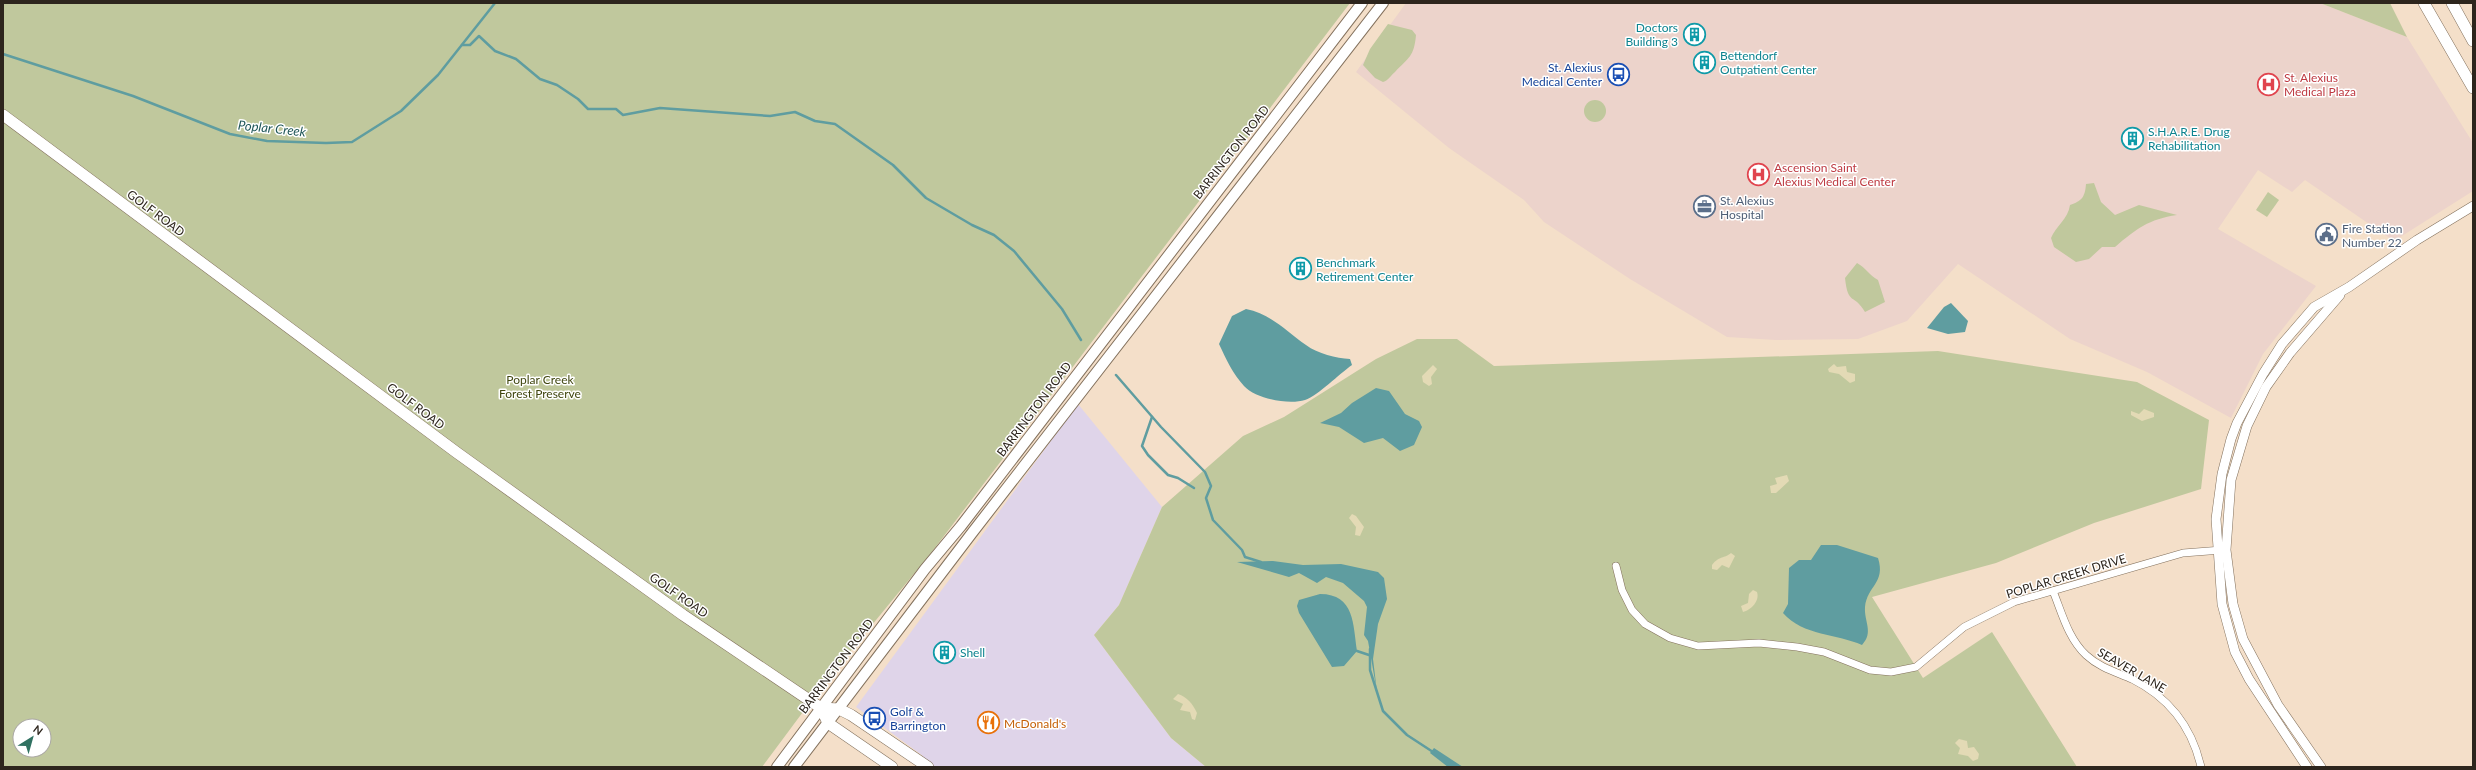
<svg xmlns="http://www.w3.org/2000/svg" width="2476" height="770" viewBox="0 0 2476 770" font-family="Lato,sans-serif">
  <rect width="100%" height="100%" fill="#f4dfc9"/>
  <path fill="#dfd4e9" d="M1078,404l84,103 -43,98 -25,30 77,103 35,29h-290l7,-11 -67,-49z"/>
  <path fill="#ecd3cb" d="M1406,3h914l87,34 66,106v48l-79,50 -89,-61 -13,12 -34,-22 -40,59 98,57 -53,68 -32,64 -84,-46 -77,-33 -112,-75 -51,57 -49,18 -82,1 -49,-3 -97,-58 -86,-57 -20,-22 -75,-52 -93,-76z"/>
  <g fill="#c0c89d" fill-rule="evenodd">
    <path d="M3,3h1347l-419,550 -105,128 -64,86h-759zM20,726h24v24h-24z"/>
    <path d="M2320,3h70l17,34z"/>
    <path d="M1388,24l24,6 4,5c-2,22 -7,22 -21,37 -5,4 -6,8 -12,10l-8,-4 -12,-13 7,-16z"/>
    <circle cx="1595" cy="111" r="11"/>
    <path d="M2094,183l7,19 14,13 24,-10 38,10c-28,4 -41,14 -62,32h-13l-13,12 -13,3 -22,-15 -3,-9c5,-12 17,-19 19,-33 12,-4 15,-8 16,-21z"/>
    <path d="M2268,192l11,8 -12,17 -11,-7z"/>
    <path d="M1857,263c9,5 12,12 21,17l7,22 -20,10c-11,-19 -17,-6 -20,-34z"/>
    <path d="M1417,339h40l37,27 444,-15 199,31 72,38 -8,69 -107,34 -98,40 -124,34 51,81 69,-46 85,135h-871l-35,-29 -77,-103 25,-30 43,-98 81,-71 41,-19 92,-58z"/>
  </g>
  <g fill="#e3dab5">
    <path d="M1834,364l3,3 9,-1 1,6 8,2v7l-5,2 -11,-9 -10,-2 -1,-3z"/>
    <path d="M1433,365l4,4 -6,8 1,7 -3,2 -6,-4 -1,-6z"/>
    <path d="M2144,409l10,4v4l-12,4 -11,-6v-4l8,3z"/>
    <path d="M1787,475l2,6 -13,12h-5l-1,-7 7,-2 -2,-6z"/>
    <path d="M1352,514l4,2 8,11 -4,9 -5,-1 1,-8 -7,-9z"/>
    <path d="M1731,553l4,3 -6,12 -7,-3 -5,5 -5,-1v-4c8,-10 12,-6 19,-12z"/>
    <path d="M1753,590l4,2c3,9 -6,18 -14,20l-2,-6 7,-3 1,-9z"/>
    <path d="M1178,694c9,3 15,10 19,19l-2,7 -3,-1 -2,-7 -10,-2 3,-6 -10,-5z"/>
    <path d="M1959,739l8,2 1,7 6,-1 5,7 -1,5 -5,2 -5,-5 -10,-2 2,-6 -5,-5z"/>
  </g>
  <g fill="#5f9da0">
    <path d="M1951,303l17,18 -3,11 -17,2 -21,-6 17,-21z"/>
    <path d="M1246,309c25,5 40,22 60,36 12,9 30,13 44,14l2,6c-13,9 -33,30 -47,35 -16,5 -49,-1 -61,-14 -11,-12 -18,-27 -25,-42l13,-28z"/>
    <path d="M1376,388l13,3 16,23 14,7 3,6 -8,18 -14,6 -17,-13 -19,5 -25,-16 -19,-4 21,-10 11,-10z"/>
    <path d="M1821,545h16l41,13c8,25 -11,28 -13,49 -1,15 9,25 -3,38 -24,-11 -59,-9 -79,-32l5,-9 1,-36 10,-8h12z"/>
    <path d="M1273,561l30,4 38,-1 37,8 6,6 3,21 -9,25 -5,35 4,33 -9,-51 -4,-6 3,-28 -3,-6 -21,-18 -17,-6 -9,6 -18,-10 -10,4 -52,-15z"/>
    <path d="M1320,594c35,0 33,31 37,57l-13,15 -12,1 -33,-54 -2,-7 2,-6z"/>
    <path d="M1434,748l29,19h-15l-18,-14z"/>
  </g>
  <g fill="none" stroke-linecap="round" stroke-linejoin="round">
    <g stroke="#5f9da0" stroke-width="2.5">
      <path d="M462,45h8l9,-9 16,15 21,8 24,20 17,6 21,14 10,10h28l7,6 37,-7 110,8 25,-4 20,9 20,3 58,41 33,33 46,27 22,10 20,16 48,58 19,31"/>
      <path d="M3,54l130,42 97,38 37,7 59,2 26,-1 49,-31 37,-36 57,-72"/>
      <path d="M1116,375l45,52 44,45 6,14 -5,12 7,22 29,30 3,7 16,5"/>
      <path d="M1152,417l-10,29 6,9 20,20 10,3 16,10"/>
      <path d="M1370,649v21l13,41 24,24 26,17"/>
      <path d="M1357,651l12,4"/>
    </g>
    <defs>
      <g id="minor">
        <path d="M1616,566l6,24 10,20 13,14 25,14 28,8 61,-3 38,4 27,5 46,18 21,2 25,-5 48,-40 50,-25 169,-49 39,-3"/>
        <path d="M2053,591c9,22 15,47 33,64 14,13 30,17 46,24 38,19 60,48 69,88"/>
      </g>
      <g id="tertiary">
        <path d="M2307,767l-58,-88 -14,-27 -13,-48 -6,-85 6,-45 9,-35 6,-16 26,-49 19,-30 32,-37 35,-20 68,-47 56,-34"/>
        <path d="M2321,767l-43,-62 -35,-66 -10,-35 -7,-54 5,-70 16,-54 19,-39 24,-34 50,-58"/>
      </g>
      <g id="secondary">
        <path d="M777,767l148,-198 36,-43 401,-523"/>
        <path d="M794,767l178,-234 411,-530"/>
      </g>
      <g id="primary">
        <path d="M2424,3l49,85"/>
        <path d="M2452,3l21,38"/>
        <path d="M3,115l453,337 227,163 138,93"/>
        <path d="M821,708l18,1 12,6 77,52"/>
        <path d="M821,708l7,15 64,44"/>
      </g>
    </defs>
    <use href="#minor" stroke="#83715d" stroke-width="8"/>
    <use href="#tertiary" stroke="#83715d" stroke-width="10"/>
    <use href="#secondary" stroke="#83715d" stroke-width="12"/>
    <use href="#primary" stroke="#83715d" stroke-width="12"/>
    <use href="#minor" stroke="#fff" stroke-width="7"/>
    <use href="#tertiary" stroke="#fff" stroke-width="9"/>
    <use href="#secondary" stroke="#fff" stroke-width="10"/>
    <use href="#primary" stroke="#fff" stroke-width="11"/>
  </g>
  <defs>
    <symbol id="building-ring" viewBox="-11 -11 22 22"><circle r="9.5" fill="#fff" stroke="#0f9aa8" stroke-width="1.5"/><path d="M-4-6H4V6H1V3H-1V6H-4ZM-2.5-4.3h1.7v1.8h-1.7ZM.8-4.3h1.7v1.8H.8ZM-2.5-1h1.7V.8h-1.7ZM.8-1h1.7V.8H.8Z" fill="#0f9aa8"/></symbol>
    <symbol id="bus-ring" viewBox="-11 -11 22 22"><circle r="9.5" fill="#fff" stroke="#1a4fb4" stroke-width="1.5"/><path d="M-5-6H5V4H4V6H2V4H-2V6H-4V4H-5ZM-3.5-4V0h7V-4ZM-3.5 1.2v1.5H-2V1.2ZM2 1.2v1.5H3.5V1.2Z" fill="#1a4fb4"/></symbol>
    <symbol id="hospital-ring" viewBox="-11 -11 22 22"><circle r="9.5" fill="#fff" stroke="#e0444e" stroke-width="1.5"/><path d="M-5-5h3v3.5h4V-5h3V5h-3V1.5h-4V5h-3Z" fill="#e0444e"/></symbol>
    <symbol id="office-ring" viewBox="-11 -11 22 22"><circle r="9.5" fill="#fff" stroke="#5c6f8a" stroke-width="1.5"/><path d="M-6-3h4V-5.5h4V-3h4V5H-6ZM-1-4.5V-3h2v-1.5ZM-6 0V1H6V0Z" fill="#5c6f8a"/></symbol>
    <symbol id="civic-ring" viewBox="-11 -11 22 22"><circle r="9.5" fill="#fff" stroke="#5c6f8a" stroke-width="1.5"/><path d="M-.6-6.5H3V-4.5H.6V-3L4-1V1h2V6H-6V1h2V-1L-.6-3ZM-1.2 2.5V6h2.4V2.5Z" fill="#5c6f8a"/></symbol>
    <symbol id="restaurant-ring" viewBox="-11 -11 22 22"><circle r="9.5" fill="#fff" stroke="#e8710a" stroke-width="1.5"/><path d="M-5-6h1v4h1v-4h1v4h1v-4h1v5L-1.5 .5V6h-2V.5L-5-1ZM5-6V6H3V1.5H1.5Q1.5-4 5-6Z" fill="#e8710a"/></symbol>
  </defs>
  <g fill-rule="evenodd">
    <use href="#building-ring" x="1682" y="22" width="25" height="25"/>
    <use href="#building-ring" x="1692" y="50" width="25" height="25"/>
    <use href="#bus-ring" x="1606" y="62" width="25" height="25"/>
    <use href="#hospital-ring" x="2256" y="72" width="25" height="25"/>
    <use href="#building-ring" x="2120" y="126" width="25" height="25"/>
    <use href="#hospital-ring" x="1746" y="162" width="25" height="25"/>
    <use href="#office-ring" x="1692" y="194" width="25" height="25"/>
    <use href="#civic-ring" x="2314" y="222" width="25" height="25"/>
    <use href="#building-ring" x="1288" y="256" width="25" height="25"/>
    <use href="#building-ring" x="932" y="640" width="25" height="25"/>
    <use href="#bus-ring" x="862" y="706" width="25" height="25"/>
    <use href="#restaurant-ring" x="976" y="710" width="25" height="25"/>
  </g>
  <g text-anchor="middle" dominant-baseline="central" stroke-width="3" stroke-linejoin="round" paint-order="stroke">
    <g font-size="12" fill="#0d838f" stroke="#fff" text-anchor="start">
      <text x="1678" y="27" text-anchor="end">Doctors<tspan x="1678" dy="14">Building 3</tspan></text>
      <text x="1720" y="55">Bettendorf<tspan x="1720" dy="14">Outpatient Center</tspan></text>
      <text x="2148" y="131">S.H.A.R.E. Drug<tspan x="2148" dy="14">Rehabilitation</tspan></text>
      <text x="1316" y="262">Benchmark<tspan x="1316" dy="14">Retirement Center</tspan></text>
      <text x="960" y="652">Shell</text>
    </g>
    <g font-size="12" fill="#164399" stroke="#fff" text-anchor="end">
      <text x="1602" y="67">St. Alexius<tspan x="1602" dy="14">Medical Center</tspan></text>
      <text x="890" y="711" text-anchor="start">Golf &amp;<tspan x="890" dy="14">Barrington</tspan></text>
    </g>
    <g font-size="12" fill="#be3a42" stroke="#fff" text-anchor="start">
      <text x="2284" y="77">St. Alexius<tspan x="2284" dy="14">Medical Plaza</tspan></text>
      <text x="1774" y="167">Ascension Saint<tspan x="1774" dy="14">Alexius Medical Center</tspan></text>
    </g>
    <g font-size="12" fill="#2d251d" stroke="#fff">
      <text transform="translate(1231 152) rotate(-52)">BARRINGTON ROAD</text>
      <text transform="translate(156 213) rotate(37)">GOLF ROAD</text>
      <text transform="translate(416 406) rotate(37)">GOLF ROAD</text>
      <text transform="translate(1034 409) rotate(-53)">BARRINGTON ROAD</text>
      <text transform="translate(2066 576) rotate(-17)">POPLAR CREEK DRIVE</text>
      <text transform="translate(679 595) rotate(35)">GOLF ROAD</text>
      <text transform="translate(836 666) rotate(-53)">BARRINGTON ROAD</text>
      <text transform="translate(2132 670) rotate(30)">SEAVER LANE</text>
    </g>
    <g font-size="12" fill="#4e5e75" stroke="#fff" text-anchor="start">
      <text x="1720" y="200">St. Alexius<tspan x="1720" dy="14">Hospital</tspan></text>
      <text x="2342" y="228">Fire Station<tspan x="2342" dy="14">Number 22</tspan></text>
    </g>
    <g font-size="12" fill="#3f450e" stroke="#fff">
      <text x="540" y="379">Poplar Creek<tspan x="540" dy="14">Forest Preserve</tspan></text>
    </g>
    <g font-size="12" fill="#c56008" stroke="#fff" text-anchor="start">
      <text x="1004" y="723">McDonald's</text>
    </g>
    <g font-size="13" font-style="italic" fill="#1f5658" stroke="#fff">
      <text transform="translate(272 128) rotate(6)">Poplar Creek</text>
    </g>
  </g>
  <rect width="2476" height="770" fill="none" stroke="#2d251d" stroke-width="8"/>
  <g transform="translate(32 738) rotate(37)"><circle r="19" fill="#ffffff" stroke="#aba8a5"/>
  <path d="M0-3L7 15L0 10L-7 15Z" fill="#307161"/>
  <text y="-6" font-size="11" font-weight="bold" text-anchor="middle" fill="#2d251d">N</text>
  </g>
</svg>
